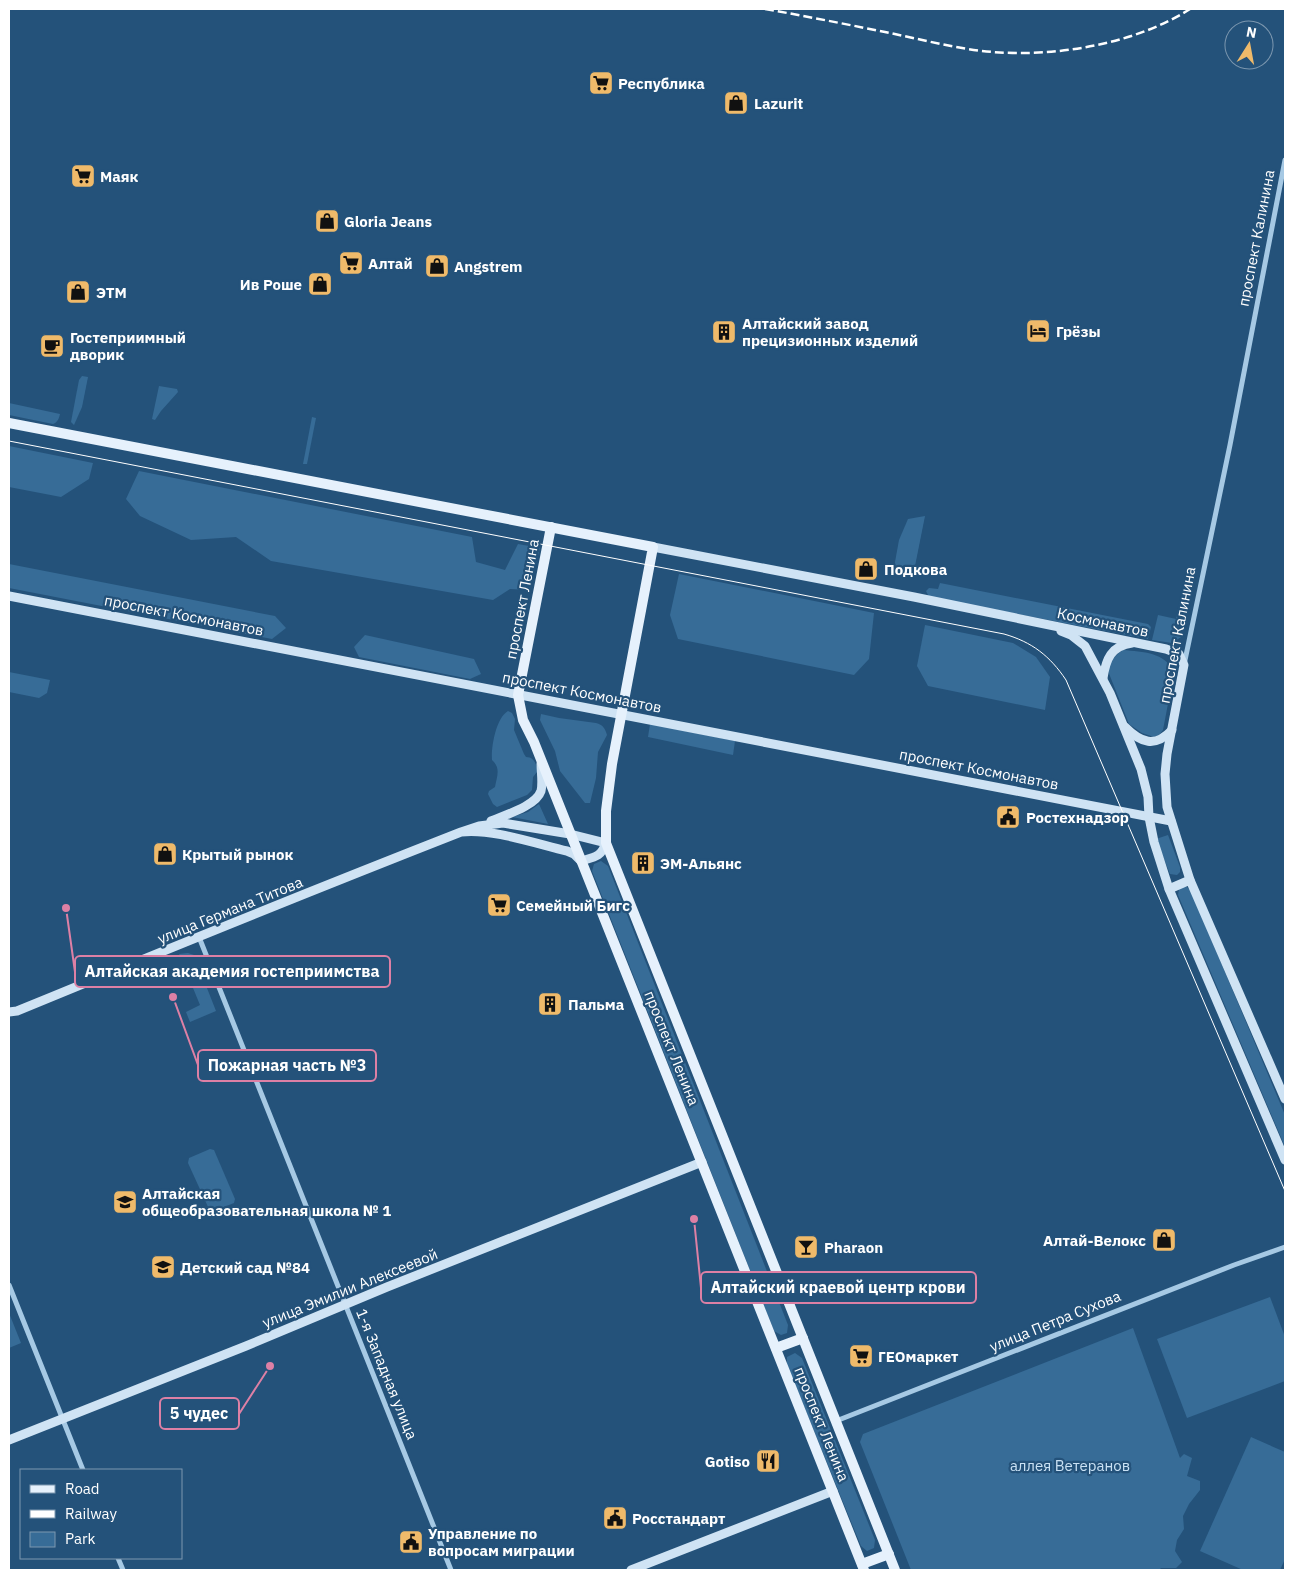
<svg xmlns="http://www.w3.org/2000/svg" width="1294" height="1579" viewBox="0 0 1294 1579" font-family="'IBM Plex Sans',sans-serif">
  <rect width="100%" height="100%" fill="#24527a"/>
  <g fill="#376c97">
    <path d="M82,376l6,1 -6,30 -8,18 -3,-3 8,-42z"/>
    <path d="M159,386l18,3 1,3 -17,19 -6,9 -3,-1z"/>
    <path d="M9,403l51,11c-1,4 -2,8 -7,10l-44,-9z"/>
    <path d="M312,417l4,1 -9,46h-4z"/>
    <path d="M9,446l84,17 -4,16 -28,18 -52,-10z"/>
    <path d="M139,471l333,66 4,25 29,8 13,-26 22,4 -11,42 -19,-1 -17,11 -222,-39 -35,-24 -45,3 -51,-24 -14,-17z"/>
    <path d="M925,516l-12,60 -20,-3 6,-33 9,-21z"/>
    <path d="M9,564l266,52 11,12 -14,11 -263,-51z"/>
    <path d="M679,574l195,39 -5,46 -15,16 -176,-36 -8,-24z"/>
    <path d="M940,583l208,41 3,3 -3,12 -219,-42 -3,-6 3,-3 9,1z"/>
    <path d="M1183,589l8,2 -10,46 -9,6 -20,-3 6,-25 18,4z"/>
    <path d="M925,625l88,18 23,14 14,20 -5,33 -117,-24 -11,-20z"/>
    <path d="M365,635l109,24 7,15 -11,5 -111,-22 -5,-10z"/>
    <path d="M1123,650c20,2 42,2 51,22l-11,58 -4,5 -5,2 -12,-4 -13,-9 -21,-53c2,-10 7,-16 15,-21z"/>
    <path d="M9,672l41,8 -3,13 -8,5 -30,-6z"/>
    <path d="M508,711l4,2 3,6 -1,11 10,24 2,3c8,0 11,7 11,15l-4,5 -1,13 -5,5 -30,12 -4,-3 -5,-10 1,-3 6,-4c2,-11 6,-19 -3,-27 -1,-13 4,-42 16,-49z"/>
    <path d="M541,714l18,4 37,5c7,2 9,5 11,12l-9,17 -2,26 -6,25h-5l-25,-32 -5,-20 -15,-31z"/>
    <path d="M650,724l85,17 -2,14 -85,-18z"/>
    <path d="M539,804l9,20 -36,-7 16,-5z"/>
    <path d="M1168,835l12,32v5l-3,3 -7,-1 -14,-35z"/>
    <path d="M601,861l7,5 180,459 -1,8 -6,2 -7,-4 -182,-460 2,-7z"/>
    <path d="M1182,887h5l4,4 94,224v32l-107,-252 1,-6z"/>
    <path d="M188,953l6,2 22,56 -26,11 -4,-10 14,-7 -21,-51z"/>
    <path d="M210,1149l4,1 21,49 -1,4 -20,8 -5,-2 -21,-46 1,-5z"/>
    <path d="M1270,1297l15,40v44l-98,37 -30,-79z"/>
    <path d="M9,1313l12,30 -12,5z"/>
    <path d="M1133,1328l47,130 4,-4 8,4 -5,18 13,5v9l-11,14 -6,12 1,13 -7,11 -2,11 7,11 -6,6h-15l-2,2h-248l-51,-128 3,-8z"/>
    <path d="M795,1353l7,5 73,182 -1,8 -7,3 -6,-5 -74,-181v-8z"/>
    <path d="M1251,1437l34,15v107l-5,11h-37l-43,-19z"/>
  </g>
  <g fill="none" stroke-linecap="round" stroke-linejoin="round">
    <g stroke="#a6c9e4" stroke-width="5">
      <path d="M1184,665l46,-220 55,-285"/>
      <path d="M199,937l252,633"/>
      <path d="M9,1285l74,185"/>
      <path d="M836,1421l398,-156 51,-18"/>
      <path d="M118,1558l5,12"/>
    </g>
    <g stroke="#cfe3f4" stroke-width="9">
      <path d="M653,547l261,50 252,52 13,5 5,11 -17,89 -2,20 2,33 23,73 95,219"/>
      <path d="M9,596l1162,225"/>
      <path d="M1061,631l10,4 14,11 25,47 31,76 7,28 1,20 5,25 15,47 116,271"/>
      <path d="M1103,678c3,-19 8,-32 29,-35"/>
      <path d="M1125,727c16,16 30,21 47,3"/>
      <path d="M491,821c14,-6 45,-15 50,-30 2,-8 0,-19 0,-27"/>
      <path d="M1169,889l21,-9"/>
      <path d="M9,1012l8,-1c148,-61 296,-121 444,-179l18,-6 24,-3 67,11 36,9c-5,14 -11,14 -25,18l-7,-7 -7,-3c-30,-7 -76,-23 -106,-19"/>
      <path d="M9,1440l237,-94 141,-59 315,-125"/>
      <path d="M631,1570l202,-79"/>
    </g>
    <g stroke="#e6f1fc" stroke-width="10">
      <path d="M9,423l644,124 -41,217 -6,47v32l289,727"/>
      <path d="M551,527l-33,168 5,25 11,22 330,828"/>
      <path d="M776,1348l27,-10"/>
      <path d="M862,1564l27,-10"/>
    </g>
    <path stroke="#fff" stroke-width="1" d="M9,441l995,193c28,8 46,22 62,46l219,511"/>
    <path stroke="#fff" stroke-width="2.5" stroke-dasharray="9 4" stroke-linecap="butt" d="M765,9c40,7 80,15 120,23 35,7 71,17 108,20 64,5 142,-8 197,-43"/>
  </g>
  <defs>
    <symbol id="supermarket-square" viewBox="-11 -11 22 22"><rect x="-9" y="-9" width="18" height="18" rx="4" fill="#efba6a" stroke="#24527a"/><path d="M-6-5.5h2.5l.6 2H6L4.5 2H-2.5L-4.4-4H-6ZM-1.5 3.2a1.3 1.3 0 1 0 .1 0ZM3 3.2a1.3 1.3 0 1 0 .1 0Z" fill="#111"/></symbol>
    <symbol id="shop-square" viewBox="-11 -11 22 22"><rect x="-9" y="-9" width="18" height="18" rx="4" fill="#efba6a" stroke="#24527a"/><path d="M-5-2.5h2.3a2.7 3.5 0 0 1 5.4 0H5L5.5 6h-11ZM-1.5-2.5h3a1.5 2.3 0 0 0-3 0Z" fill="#111"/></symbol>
    <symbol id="hotel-square" viewBox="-11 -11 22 22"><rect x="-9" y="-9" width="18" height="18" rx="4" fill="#efba6a" stroke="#24527a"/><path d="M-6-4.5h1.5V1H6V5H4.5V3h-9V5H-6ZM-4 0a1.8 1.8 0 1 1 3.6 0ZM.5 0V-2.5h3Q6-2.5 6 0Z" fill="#111"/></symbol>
    <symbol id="building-square" viewBox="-11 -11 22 22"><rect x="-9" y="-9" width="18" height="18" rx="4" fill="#efba6a" stroke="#24527a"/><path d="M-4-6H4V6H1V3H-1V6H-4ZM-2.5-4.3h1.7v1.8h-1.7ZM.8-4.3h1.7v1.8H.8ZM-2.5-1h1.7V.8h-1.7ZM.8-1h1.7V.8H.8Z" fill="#111"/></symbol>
    <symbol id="cafe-square" viewBox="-11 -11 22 22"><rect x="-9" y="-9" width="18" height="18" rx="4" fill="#efba6a" stroke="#24527a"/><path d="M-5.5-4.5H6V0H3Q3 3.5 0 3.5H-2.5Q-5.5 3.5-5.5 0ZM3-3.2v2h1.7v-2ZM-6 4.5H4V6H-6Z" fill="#111"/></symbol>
    <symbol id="civic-square" viewBox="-11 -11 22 22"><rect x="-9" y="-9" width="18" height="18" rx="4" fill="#efba6a" stroke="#24527a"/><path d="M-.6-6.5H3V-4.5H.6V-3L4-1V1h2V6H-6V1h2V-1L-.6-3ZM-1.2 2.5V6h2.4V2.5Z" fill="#111"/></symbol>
    <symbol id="school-square" viewBox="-11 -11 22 22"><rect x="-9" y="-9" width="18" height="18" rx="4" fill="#efba6a" stroke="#24527a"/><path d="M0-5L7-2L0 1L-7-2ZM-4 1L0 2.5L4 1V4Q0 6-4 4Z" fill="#111"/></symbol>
    <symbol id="bar-square" viewBox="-11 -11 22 22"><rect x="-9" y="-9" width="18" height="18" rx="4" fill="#efba6a" stroke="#24527a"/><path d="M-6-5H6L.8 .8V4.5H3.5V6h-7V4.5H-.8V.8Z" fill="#111"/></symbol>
    <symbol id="restaurant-square" viewBox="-11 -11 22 22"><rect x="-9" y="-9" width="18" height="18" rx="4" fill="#efba6a" stroke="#24527a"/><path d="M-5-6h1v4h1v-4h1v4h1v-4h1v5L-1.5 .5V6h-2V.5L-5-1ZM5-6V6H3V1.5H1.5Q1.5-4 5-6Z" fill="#111"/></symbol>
  </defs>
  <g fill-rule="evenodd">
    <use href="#supermarket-square" x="587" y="69" width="28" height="28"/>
    <use href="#shop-square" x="722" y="89" width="28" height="28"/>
    <use href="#supermarket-square" x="69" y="162" width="28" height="28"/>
    <use href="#shop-square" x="313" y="207" width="28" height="28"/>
    <use href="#supermarket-square" x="337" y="249" width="28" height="28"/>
    <use href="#shop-square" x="423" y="252" width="28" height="28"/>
    <use href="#shop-square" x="306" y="270" width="28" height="28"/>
    <use href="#shop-square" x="64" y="278" width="28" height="28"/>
    <use href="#hotel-square" x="1024" y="317" width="28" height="28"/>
    <use href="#building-square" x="710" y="318" width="28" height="28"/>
    <use href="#cafe-square" x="38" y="332" width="28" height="28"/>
    <use href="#shop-square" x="852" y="555" width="28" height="28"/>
    <use href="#civic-square" x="994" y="803" width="28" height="28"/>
    <use href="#shop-square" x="151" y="840" width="28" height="28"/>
    <use href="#building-square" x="629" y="849" width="28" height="28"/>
    <use href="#supermarket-square" x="485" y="891" width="28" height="28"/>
    <use href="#building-square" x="536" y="990" width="28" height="28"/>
    <use href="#school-square" x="111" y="1188" width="28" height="28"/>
    <use href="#shop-square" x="1150" y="1226" width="28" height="28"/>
    <use href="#bar-square" x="792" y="1233" width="28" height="28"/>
    <use href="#school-square" x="149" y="1253" width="28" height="28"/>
    <use href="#supermarket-square" x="847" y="1342" width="28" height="28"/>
    <use href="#restaurant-square" x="754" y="1447" width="28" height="28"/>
    <use href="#civic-square" x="601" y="1504" width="28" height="28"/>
    <use href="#civic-square" x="397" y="1528" width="28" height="28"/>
  </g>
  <g text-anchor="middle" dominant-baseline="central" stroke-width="4.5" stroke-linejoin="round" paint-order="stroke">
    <g font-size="15" font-weight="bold" fill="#fff" stroke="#24527a" text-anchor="start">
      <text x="618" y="83">Республика</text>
      <text x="754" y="103">Lazurit</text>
      <text x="100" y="176">Маяк</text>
      <text x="344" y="221">Gloria Jeans</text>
      <text x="368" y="263">Алтай</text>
      <text x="454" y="266">Angstrem</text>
      <text x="302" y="284" text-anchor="end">Ив Роше</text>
      <text x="96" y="292">ЭТМ</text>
      <text x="742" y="323">Алтайский завод<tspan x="742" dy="17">прецизионных изделий</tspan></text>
      <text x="1056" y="331">Грёзы</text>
      <text x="70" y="337">Гостеприимный<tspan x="70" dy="17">дворик</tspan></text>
      <text x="884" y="569">Подкова</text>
      <text x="1026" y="817">Ростехнадзор</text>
      <text x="182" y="854">Крытый рынок</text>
      <text x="660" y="863">ЭМ-Альянс</text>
      <text x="516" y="905">Семейный Бигс</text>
      <text x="568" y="1004">Пальма</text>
      <text x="142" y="1193">Алтайская<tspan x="142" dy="17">общеобразовательная школа № 1</tspan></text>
      <text x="1146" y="1240" text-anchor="end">Алтай-Велокс</text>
      <text x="824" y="1247">Pharaon</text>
      <text x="180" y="1267">Детский сад №84</text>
      <text x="878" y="1356">ГЕОмаркет</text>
      <text x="750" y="1461" text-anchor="end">Gotiso</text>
      <text x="632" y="1518">Росстандарт</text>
      <text x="428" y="1533">Управление по<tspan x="428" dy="17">вопросам миграции</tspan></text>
    </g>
    <g font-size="15" fill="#fff" stroke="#24527a">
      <text transform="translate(1256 238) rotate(-79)">проспект Калинина</text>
      <text transform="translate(522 599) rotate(-79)">проспект Ленина</text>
      <text transform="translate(184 615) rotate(11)">проспект Космонавтов</text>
      <text transform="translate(1103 622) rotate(12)">Космонавтов</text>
      <text transform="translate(1177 635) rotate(-79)">проспект Калинина</text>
      <text transform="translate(582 692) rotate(11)">проспект Космонавтов</text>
      <text transform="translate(979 769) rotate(11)">проспект Космонавтов</text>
      <text transform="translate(230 910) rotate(-22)">улица Германа Титова</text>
      <text transform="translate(672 1048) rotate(68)">проспект Ленина</text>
      <text transform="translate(350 1288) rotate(-22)">улица Эмилии Алексеевой</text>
      <text transform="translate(1055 1321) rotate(-22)">улица Петра Сухова</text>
      <text transform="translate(387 1374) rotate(68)">1-я Западная улица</text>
      <text transform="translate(822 1424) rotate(68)">проспект Ленина</text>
    </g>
    <g font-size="15" fill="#c9e1f4" stroke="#24527a">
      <text x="1070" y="1465">аллея Ветеранов</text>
    </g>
  </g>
  <path fill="none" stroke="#dd80a5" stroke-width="2" d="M66 908L75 972M173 997L198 1065M694 1219L701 1288M270 1366L239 1414"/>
  <g fill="#dd80a5" stroke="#24527a" stroke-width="2">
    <circle cx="66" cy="908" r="5"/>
    <circle cx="173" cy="997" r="5"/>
    <circle cx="694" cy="1219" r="5"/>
    <circle cx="270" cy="1366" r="5"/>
  </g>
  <g fill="#24527a" stroke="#dd80a5" stroke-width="2">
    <rect x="75" y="956" width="315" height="31" rx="5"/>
    <rect x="198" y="1050" width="178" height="31" rx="5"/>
    <rect x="701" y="1272" width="275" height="31" rx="5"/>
    <rect x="160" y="1398" width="79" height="31" rx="5"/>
  </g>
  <g font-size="16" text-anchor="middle" font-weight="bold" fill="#fff">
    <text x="232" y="977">Алтайская академия гостеприимства</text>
    <text x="287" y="1071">Пожарная часть №3</text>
    <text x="838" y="1293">Алтайский краевой центр крови</text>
    <text x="199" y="1419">5 чудес</text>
  </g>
  <rect width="1294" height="1579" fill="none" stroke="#ffffff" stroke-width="20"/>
  <rect x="20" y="1469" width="162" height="90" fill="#24527a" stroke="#7c97af"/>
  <rect x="30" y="1485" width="25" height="8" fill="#e6f1fc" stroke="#7c97af"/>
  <text x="65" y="1494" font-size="15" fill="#ffffff">Road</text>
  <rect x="30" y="1510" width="25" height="8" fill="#ffffff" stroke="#7c97af"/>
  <text x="65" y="1519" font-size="15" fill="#ffffff">Railway</text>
  <rect x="30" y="1532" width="25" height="15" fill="#376c97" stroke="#7c97af"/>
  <text x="65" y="1544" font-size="15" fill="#ffffff">Park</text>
  <g transform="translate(1249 45) rotate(11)"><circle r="24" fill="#24527a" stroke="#7c97af"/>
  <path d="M0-4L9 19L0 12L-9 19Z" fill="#efba6a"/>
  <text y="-8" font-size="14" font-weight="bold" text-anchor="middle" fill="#ffffff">N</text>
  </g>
</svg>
